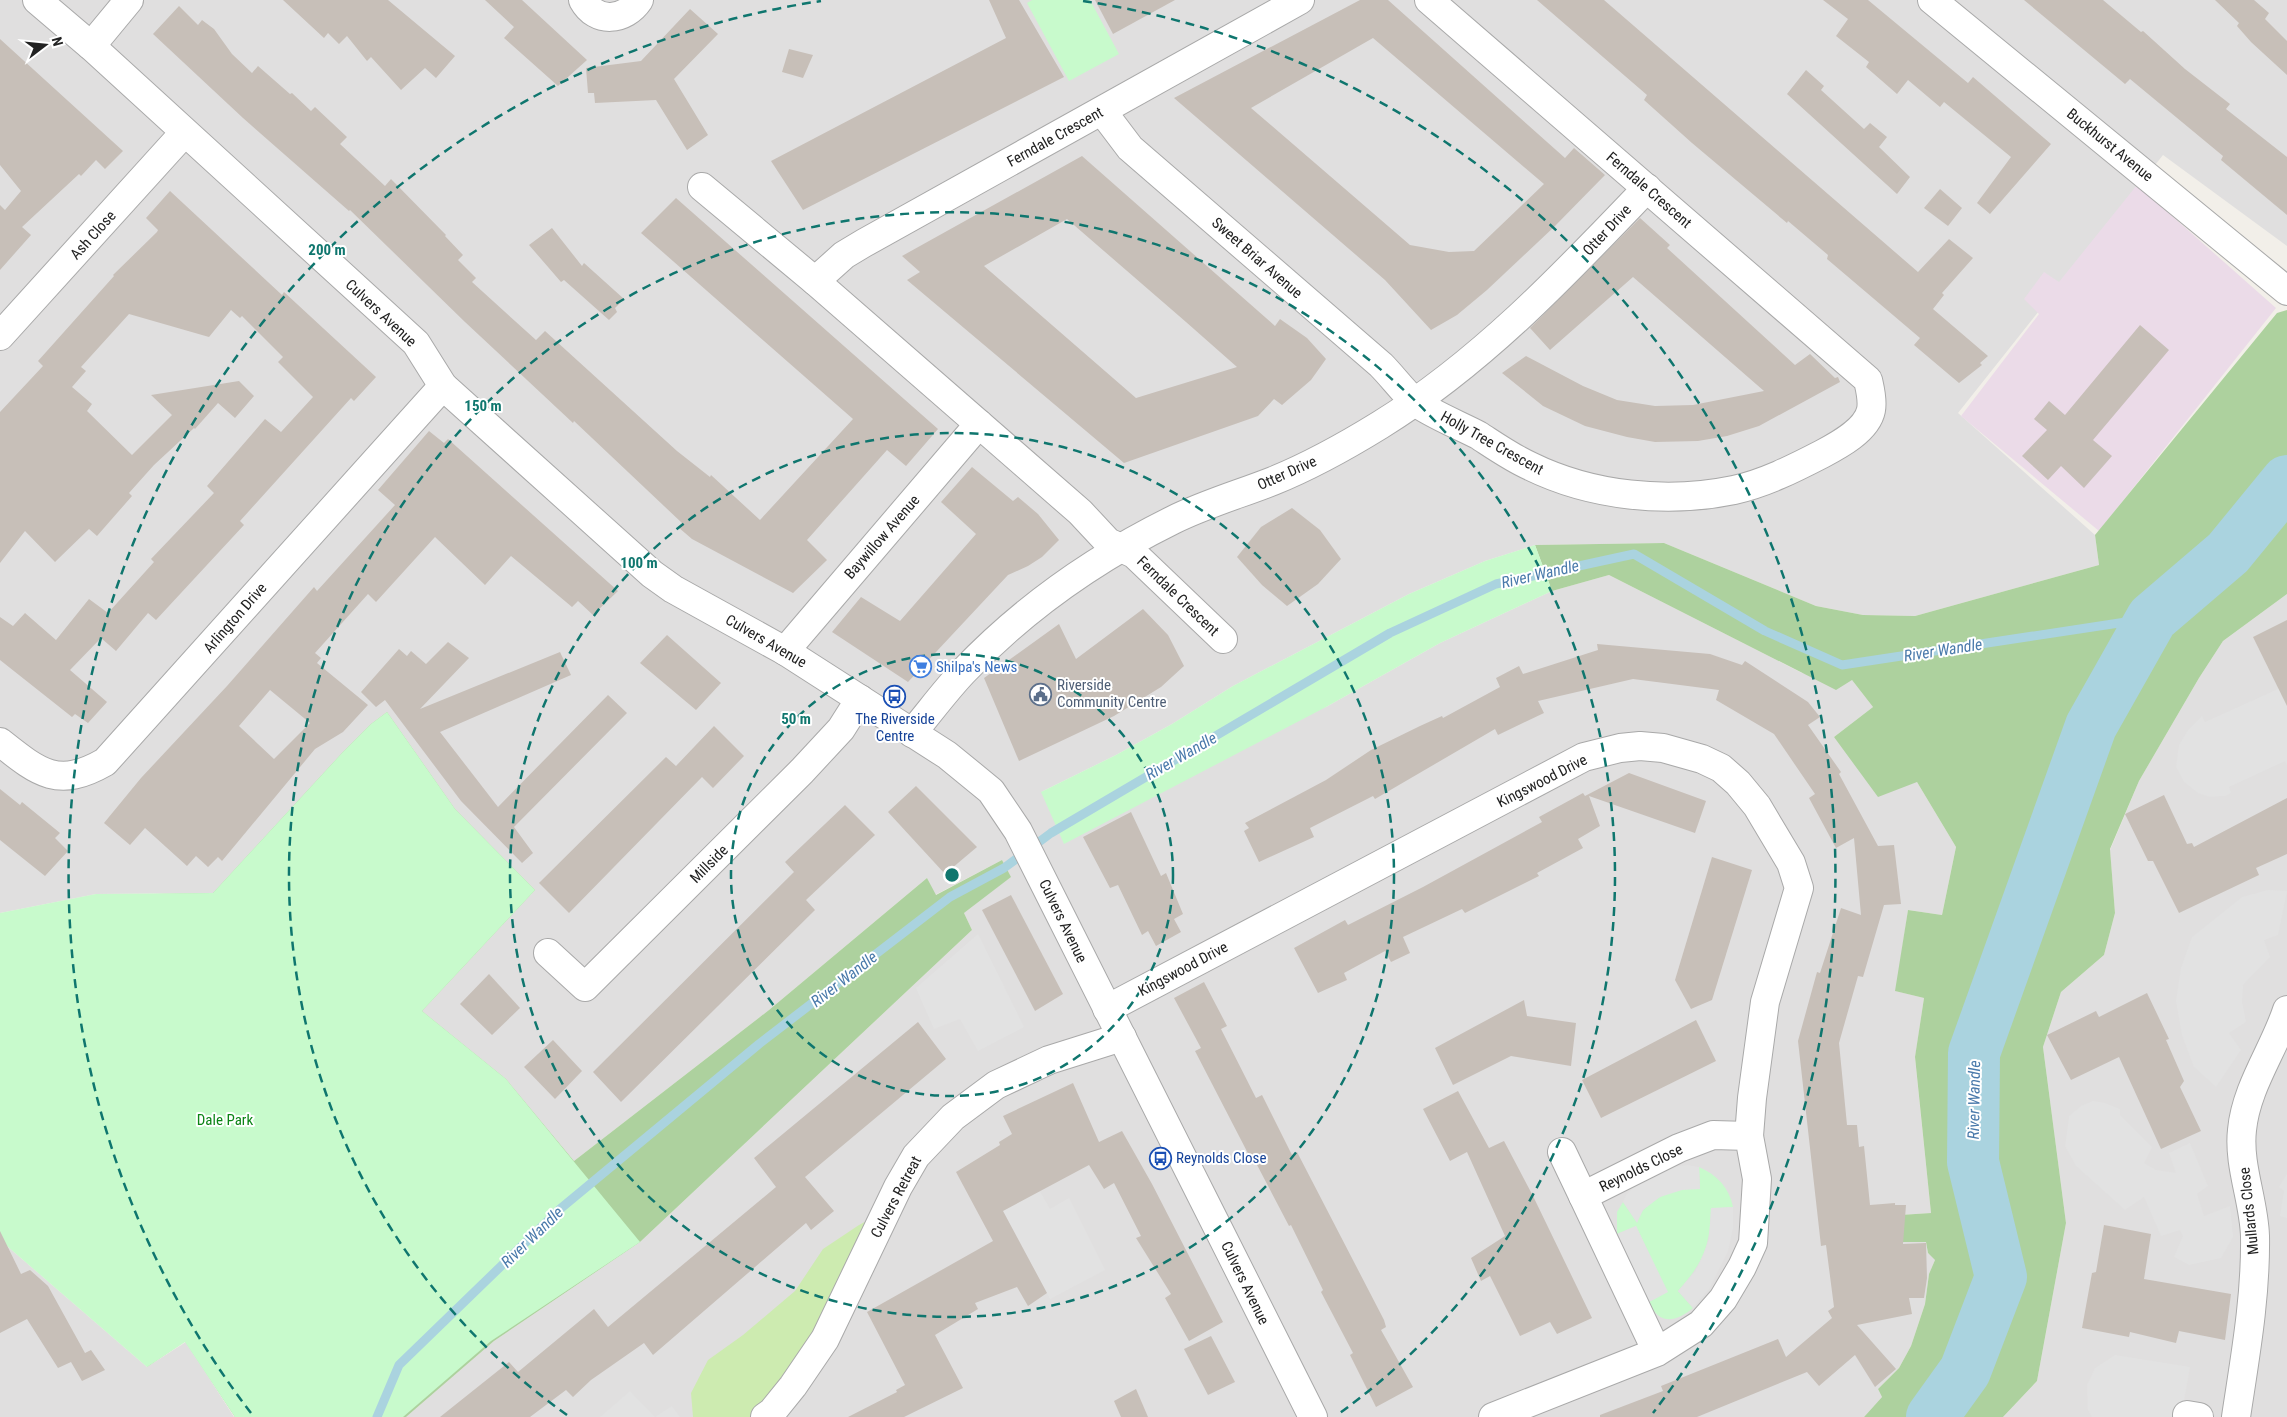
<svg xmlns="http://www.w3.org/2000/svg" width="2287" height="1417" viewBox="0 0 2287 1417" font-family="'Roboto Condensed',sans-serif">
  <rect width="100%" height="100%" fill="#f2efe9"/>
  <g fill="#e0dfdf">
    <path d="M0,0h2287v246l-124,-91 -205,258 137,122 4,30 -184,51 -52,-1 -47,-9 -152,-63 -129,2 -50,16 -76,33 -176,92 -61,38 -56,31 -75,37 285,-85 114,-64 112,-52 57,-16 193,98 50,7 21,27 -39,30 83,45 39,65 -14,68 -34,-5 -12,81 28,7 -9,60 16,155 -31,2 3,27h23l2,11 7,7 -6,14 -4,30 -14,42 -12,22 -21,21 4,8 -18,20h-1458l88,-76 146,-99 332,-312 -8,-17 46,-36 -8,-17 -67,35 -8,-17 -158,132 -195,151 -68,-82 -84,-68 113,-121 -80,-81 -68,-97 -16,12 -29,29 -129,140 -117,1 -96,19z"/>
    <path d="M2287,594v823h-284l34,-36 29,-158 -23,-176 18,-55 43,-37 11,-42 -5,-63 29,-69 60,-103 24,-37z"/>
    <path d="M0,1240l147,127 39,-25 48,75h-234z"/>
  </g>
  <path fill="#ebdbe8" d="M2137,185l139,123 -177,223 -138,-115 78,-102 -15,-15 20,-27 15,10z"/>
  <path fill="#cdebb0" d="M872,1218l-35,81 -79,118h-65l-2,-24 17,-33 35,-25 52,-44 28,-42 36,-24z"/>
  <g fill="#add19e">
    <path d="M2287,310v284l-64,47 -24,37 -60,103 -29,68 5,64 -11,42 -43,37 -18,55 23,176 -29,158 -34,36h-139l18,-20 -4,-8 21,-21 12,-22 14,-42 4,-30 6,-14 -7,-7 -2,-11h-23l-3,-27 31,-2 -16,-156 9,-59 -29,-7 13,-81 34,5 14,-68 -39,-65 -39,15 -44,-60 39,-30 -21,-27 -16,10 -227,-115 -57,16 -17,-46 129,-2 152,63 47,9 52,1 184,-51 -4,-30 182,-222z"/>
    <path d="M387,712l68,97 80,81 -113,121 84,68 68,82 195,-151 158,-132 9,17 66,-35 9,17 -47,36 8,17 -332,312 -146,99 -88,76h-171l-50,-76 -38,26 17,-39 50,-379 -117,-54 116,-2 129,-140 29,-29z"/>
  </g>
  <g fill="#c8facc">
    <path d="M1032,0h58l29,54 -50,27 -42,-78z"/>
    <path d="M1535,545l17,46 -112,52 -114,64 -262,137 -23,-52 75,-37 56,-31 61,-38 176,-92 76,-33z"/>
    <path d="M387,712l68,97 80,81 -113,121 84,68 134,163 -149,99 -88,76h-168l-50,-75 -38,25 -147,-127v-327l96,-19 117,-1 129,-140 29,-29z"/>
    <path d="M1699,1167c18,8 30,20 34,40l-22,2c-1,38 -8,54 -33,82l15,17c-17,14 -34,18 -44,-6l18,-10 -31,-66 -19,8v-22l6,-10 14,20c7,-23 40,-36 63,-33z"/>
  </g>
  <g fill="#e2e2e2">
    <path d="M2287,685v80l-2,-4 -56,26 2,6 -6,3 -15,1 -12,-4 -14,-11 -8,-15 3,-22 9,-15 14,-14 3,6z"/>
    <path d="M2268,890l19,1 -9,44 -14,5 6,17 -27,28 -1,17 4,20 -17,11 12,17 -25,37 -22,-20 -12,-32 -6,-34 5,-33 11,-31 50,-40z"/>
    <path d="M978,934l46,93 -46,24 -18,-32 -26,10 -18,-41z"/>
    <path d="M2093,1101l12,2 15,6v6l32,32 -8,16 12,7 20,3 -7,-20 21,-10 18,43 -11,8 7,22 26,-10 3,31 -12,21 -32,7 -15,-8 9,-21 -3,-6 -19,6 -17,-39 -19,13 -49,-44 -11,-20 4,-30 12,-10z"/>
    <path d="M976,1160l58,21 16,28 19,-11 36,72 -55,29z"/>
    <path d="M1688,1165l11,2 1,22 -18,1 -22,7 -17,13 -6,13 -14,-21 3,-7 8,-8 22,-12 18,-8z"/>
    <path d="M2287,1174v44l-7,-2 4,-25 -5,-4z"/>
    <path d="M1733,1207v21l-5,23 -19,38 -16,19 -15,-17 18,-21 8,-17 5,-14 2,-31z"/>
    <path d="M1636,1226l32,66 -19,10 -32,-68z"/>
    <path d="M2115,1355l75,12 -9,50h-89l-4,-7 -1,-25 8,-17z"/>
    <path d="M630,1391l25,26 17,-11 8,11h-80z"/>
  </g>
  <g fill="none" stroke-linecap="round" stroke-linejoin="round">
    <path stroke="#aad3df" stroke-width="9" d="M377,1417l22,-52 161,-156 199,-165 191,-147 54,-29 47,-35 339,-200 106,-49 138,-30 131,77 77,34 310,-47"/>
    <path stroke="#aad3df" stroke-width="52" d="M1932,1417l33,-46 36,-94 -28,-115 1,-109 117,-327 61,-108 76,-65 59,-72"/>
  </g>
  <g fill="#c7bfb8" fill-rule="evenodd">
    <path d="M283,0h105l67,56 -19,22 -11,-10 -24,22 -30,-33 -4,4 -20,-25 -8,8 -11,-11 -4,5z"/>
    <path d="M485,0h37l65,60 -29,26 -54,-48 10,-11z"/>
    <path d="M989,0h30l45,77 -261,133 -32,-49 235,-123z"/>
    <path d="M1095,0h80l-62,34z"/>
    <path d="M1360,0h28l177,158 9,-10 31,27 -50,51 -68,64 -30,25 -26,15 -46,-50 -211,-182zM1373,38l171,146 -70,67 -25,1 -39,-7 -159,-137z"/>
    <path d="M1537,0h67l314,272 31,-33 24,19 -31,35 2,2 -11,14 55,47 -8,7 2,2 -23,18 -45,-38 6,-7 -93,-79 1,-4 -40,-34 -1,2 -95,-80 -48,-43 3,-5z"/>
    <path d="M1823,0h45l100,83 5,-6 78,67 -61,70 -13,-11 34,-46 -67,-55 -4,5 -32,-27 -11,14 -31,-27 3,-5 -33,-26 12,-17z"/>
    <path d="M2024,0h79l38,32 2,-1 42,38 45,35 -4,5 61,48v58l-66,-55 2,-4 -93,-77 -5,5z"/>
    <path d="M2215,0h39l15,13 -4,6 22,22v34l-36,-33 -14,-16 2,-3z"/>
    <path d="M179,6l19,19 4,-5 12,9 18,25 20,19 6,-7 32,28 2,-1 19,18 4,-4 32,30 -7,7 45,42 6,-7 55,56 -1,1 18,19 -5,5 18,18 -4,4 64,58 9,-9 132,120 33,26 1,-2 49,45 93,-101 -212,-186 35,-35 262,231 -32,37 -19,-16 -80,90 20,20 -34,33 -101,-54 -14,-12 4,-4 -108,-102 -1,2 -108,-101 -115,-112 -1,1 -106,-93 -90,-84z"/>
    <path d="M690,9l28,25 -44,45 34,56 -21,15 -31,-50 -61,3 -1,-10h-6l-2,-25 55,-7z"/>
    <path d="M0,39l123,112 -18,18 -9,-9 -15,16 -2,-2 -57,53 9,8 -31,35v-65l5,5 16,-19 -21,-26z"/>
    <path d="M789,49l24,6 -10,23 -21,-6z"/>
    <path d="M1806,70l18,16 -3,4 43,39 6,-6 17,14 -8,10 31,30 -13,17 -110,-100z"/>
    <path d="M1082,156l193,170 5,-7 27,19 19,21 -15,21 -29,25 -8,-6 -16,17 -134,47 -217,-183 13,-8 -18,-16zM1067,219l119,103 51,45 -101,31 -152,-132z"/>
    <path d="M1940,189l22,19 -14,18 -24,-18z"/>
    <path d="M170,191l112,104 2,-3 92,85 -22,24 -3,-3 -111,123 4,4 -88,95 -8,-7 -32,38 -15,-13 -31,32 37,32 -19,21 -13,-9 -3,3 -72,-57v-43l13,9 12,-13 31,27 33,-41 19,14 46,-51 -3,-3 63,-66 -7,-7 58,-67 16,13 32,-35 -35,-35 5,-5 -41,-41 -2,2 -9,-8 -22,27 -80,-23 -48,53 5,4 -14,16 20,17 -5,7 45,44 40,-40 -21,-20 88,-14 15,15 -19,22 -17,-15 -23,26 -1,-1 -40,37 -25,28 3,3 -35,40 -8,-7 -34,33 -30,-31 -25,32v-151l43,-46 -5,-5 76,-85 -1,-1 44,-43 1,-2 -12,-12z"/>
    <path d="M1640,218l30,27 -3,3 128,117 15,-11 25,24 3,-1 2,5 -81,44 -32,10 -29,5 -43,1 -28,-5 -42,-11 -42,-20 -41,-33 24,-17 57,30 34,14 38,6 38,-1 71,-14 -131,-114 -83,73 -20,-22z"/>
    <path d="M552,228l30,38 2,-3 40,36 -9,9 2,4 -8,8 -45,-40 -3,2 -32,-37z"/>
    <path d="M2140,325l29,25 -76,90 19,16 -28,32 -23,-22 -13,14 -26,-24 25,-26 -13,-11 15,-18 16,14z"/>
    <path d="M429,431l15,12 4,-4 170,152 -25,24 -15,-14 -6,6 -61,-51 -26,29 -50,-48 -59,65 -8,-8 -53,59 6,5 -4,5 51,42 -25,27 -28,17 -93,112 -4,-4 -10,10 -12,-11 -9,10 -42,-38 -15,17 -26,-22 37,-45 86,-92 87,-99 3,4 78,-86 -17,-15zM270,690l40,33 -36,36 -35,-33z"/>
    <path d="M972,467l41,34 5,-4 20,17 21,26 -17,17 -14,9 -20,9 -100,107 -76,-50 29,-35 39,24 76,-87 -35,-32z"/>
    <path d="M1292,508l28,22 21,29 -23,25 -31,22 -25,-21 -25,-28 24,-30z"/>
    <path d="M1143,609l25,26 16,31 -23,21 -47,29 -95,45 -35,-83 75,-54 17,35z"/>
    <path d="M2287,620v86l-34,-69z"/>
    <path d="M667,635l54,48 -25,27 -56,-47z"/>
    <path d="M448,642l21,16 -49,51 140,-57 11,23 -131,57 58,75 110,-112 19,18 -113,114 19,26 -11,10 -61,-62 -76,-101 -9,7 -15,-15 38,-43 8,7 4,-5 15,13z"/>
    <path d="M1597,644l113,10 32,11 3,-4 63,41 12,15 -12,8 33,47 -2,2 39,72 16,-1 7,59 -17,1 -21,72 -5,-1 -19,67 8,82h10l2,22 5,-1 6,59 25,-2v2h11l-3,39 23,-1 1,35 -3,20h-15l3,16 -55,11 39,44 -21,18 -20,-32 -36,31 -12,-14 -110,45h-97v-2l63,-24 -2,-5 117,-47 8,18 46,-39 -4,-7 6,-4 -8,-62 -5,1 -23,-205 19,-69 3,1 21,-65 20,7 -7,-77 -18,10 -27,-50 6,-4 -41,-60 -58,-34 3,-10 -86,-11 -95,22 6,12 -46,22 -3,-6 -120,70 -2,-3 -63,32 4,9 -55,25 -15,-31 5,-3 -4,-5 81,-43 45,-30 49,-24 22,-10 1,2 57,-31 -4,-9 23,-12 4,8 75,-24z"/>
    <path d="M714,726l30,30 -31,32 -11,-11 -133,136 -30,-30 127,-126 10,9z"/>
    <path d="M1629,773l77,28 -11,32 -106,-37 11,30 -22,13 5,9 -46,25 2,3 -74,37 -3,-4 -59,28 7,16 -19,9 -6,-11 -41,22 3,7 -29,13 -24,-45 51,-28 3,5 75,-38 119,-65 -3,-5 44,-24 2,3z"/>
    <path d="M916,786l61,61 -32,27 -57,-62z"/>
    <path d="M0,789l20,16 2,-3 38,31 -5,5 13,13 -23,25 -45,-36z"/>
    <path d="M2164,795l23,49 5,-1 2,4 93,-49v56l-31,14 3,7 -80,38 -26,-52h-5l-23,-47z"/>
    <path d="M845,805l30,30 -69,65 9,10 -194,192 -28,-30 201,-200 -9,-10z"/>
    <path d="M1131,812l30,64 5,-3 17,41 -9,5 7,13 -25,14 -8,-15 -6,4 -24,-50 -8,3 -27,-51z"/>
    <path d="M1712,857l40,13 -40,130 -21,9 -16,-29z"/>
    <path d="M1011,895l52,99 -28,17 -53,-101z"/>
    <path d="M489,974l31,34 -28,27 -32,-31z"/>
    <path d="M1204,982l23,44 -6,3 35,69 6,-3 30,60 5,-3 87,168 2,7 -5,3 32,57 -37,20 -26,-52 3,-2 -32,-61 2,-2 -32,-65 -2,1 -33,-63 -2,2 -59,-114 6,-3 -27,-50z"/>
    <path d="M2147,993l22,46 -3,1 18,41 -4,6 21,44 -40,18 -42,-92 -48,23 -24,-45 49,-24 3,6z"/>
    <path d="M1524,1000l3,16 49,7 -5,43 -60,-10 -58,29 -18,-37z"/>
    <path d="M1696,1020l20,41 -115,57 -19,-38z"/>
    <path d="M918,1022l28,37 -141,118 29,34 -23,19 -5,-7 -153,132 -9,-12 -53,37 -18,17 -7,-7 -36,27h-90l69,-55 9,10 76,-63 14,18 168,-140 -22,-29z"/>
    <path d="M553,1040l29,31 -27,28 -31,-32z"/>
    <path d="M1073,1083l26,59 23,-11 30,53 71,138 -34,19 -24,-43 6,-4 -35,-56 5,-2 -27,-53 -10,6 -15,-24 -86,46 44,82 -19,13 -11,-19 -42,16 3,6 -43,26 28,53 -59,29h-56l49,-25 -1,-2 9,-5 -38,-73 126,-71 -37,-69 44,-27 -1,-3 13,-8 -9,-18z"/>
    <path d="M1458,1091l31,57 15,-7 29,55 59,122 -35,16 -7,-12 -30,14 -30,-60 -9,5 -10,-23 34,-22 -38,-84 -17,9 -27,-52z"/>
    <path d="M2104,1225l47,9 -7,45 87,15 -6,46 -46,-9 -3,12 -46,-11 -1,5 -47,-9 10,-55 4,-1z"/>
    <path d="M0,1231l21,43 9,-4 18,16 37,67 6,-3 14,20 -23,11 -11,-19 -13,6 -31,-49 -27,14z"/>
    <path d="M1211,1336l24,46 -27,13 -24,-46z"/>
    <path d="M1136,1389l12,28h-27l-7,-16z"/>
  </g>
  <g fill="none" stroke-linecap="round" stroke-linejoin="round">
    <defs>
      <g id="minor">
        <path d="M37,0l54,46 325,297 27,43 209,188 21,15 112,62 162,104 44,36 27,40 295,586"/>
        <path d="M583,0c13,24 42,21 56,0"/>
        <path d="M1932,0l355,291"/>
        <path d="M91,46l38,-46"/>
        <path d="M1102,111l28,37 251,217c11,11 21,25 33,36 13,11 47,25 64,34 17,11 34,23 52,31 61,30 137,38 204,24 31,-7 59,-21 88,-36 17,-9 45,-24 49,-44 2,-10 -1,-21 -3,-30l-439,-380"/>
        <path d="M702,187l113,94 265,231 28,30 26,12 89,85"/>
        <path d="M815,281l29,-26 20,-12 436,-243"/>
        <path d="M0,336l184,-203"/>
        <path d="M785,651l194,-227"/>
        <path d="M912,733c17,-20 33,-42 51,-61 59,-62 133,-114 210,-152 32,-16 67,-26 100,-39 37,-15 73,-35 107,-56 102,-63 185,-151 267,-237"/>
        <path d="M0,742c39,31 58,47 105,20l338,-376"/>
        <path d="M548,953l37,34 217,-216 39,-42 19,-30"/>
        <path d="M1107,1009l477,-252 36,-9 20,-2 23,2 39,11 19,9 17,15 19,23 34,57 8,25 -34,114 -13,96 -3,38"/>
        <path d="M1562,1152l21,44"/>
        <path d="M2187,1415l12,2"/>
        <path d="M765,1417l7,-5 21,-26 32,-47 73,-152 18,-31 37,-39 43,-32 53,-25 73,-23"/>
        <path d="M1493,1417l164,-65 44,-28 22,-25 19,-32 11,-24 4,-64 -8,-43 -36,-1 -34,13 -96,48 74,156"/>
        <path d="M2236,1417c9,-60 20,-120 19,-181 -1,-35 -17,-71 -13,-106 4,-43 32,-80 45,-120"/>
      </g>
    </defs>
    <use href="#minor" stroke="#a9a9a9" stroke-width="30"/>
    <use href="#minor" stroke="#fff" stroke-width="28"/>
  </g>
  <g fill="none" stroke="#0f766e" stroke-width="2.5" stroke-dasharray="9 6">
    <circle cx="952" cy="875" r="221"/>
    <circle cx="952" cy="875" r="442"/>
    <path d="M567 1415A663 663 0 1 1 1337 1415"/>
    <path d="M251 1413A884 884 0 0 1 821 1M1083 1A884 884 0 0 1 1653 1413"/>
  </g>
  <defs>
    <symbol id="supermarket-ring" viewBox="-11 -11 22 22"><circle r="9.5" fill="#fff" stroke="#3f7fe0" stroke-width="1.5"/><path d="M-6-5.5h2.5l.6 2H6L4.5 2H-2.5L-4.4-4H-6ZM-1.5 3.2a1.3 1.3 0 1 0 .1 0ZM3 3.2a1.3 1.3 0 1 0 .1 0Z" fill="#3f7fe0"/></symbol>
    <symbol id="civic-ring" viewBox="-11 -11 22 22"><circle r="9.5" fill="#fff" stroke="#5c6f8a" stroke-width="1.5"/><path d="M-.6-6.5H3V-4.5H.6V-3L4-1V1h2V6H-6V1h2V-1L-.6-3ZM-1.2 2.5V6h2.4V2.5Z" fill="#5c6f8a"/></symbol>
    <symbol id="bus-ring" viewBox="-11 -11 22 22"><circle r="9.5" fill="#fff" stroke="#1a4fb4" stroke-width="1.5"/><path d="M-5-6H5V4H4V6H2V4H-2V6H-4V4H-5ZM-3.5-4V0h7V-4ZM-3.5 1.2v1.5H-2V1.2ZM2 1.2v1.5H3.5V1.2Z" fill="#1a4fb4"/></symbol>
  </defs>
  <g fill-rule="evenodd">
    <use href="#supermarket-ring" x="908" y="654" width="25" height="25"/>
    <use href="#civic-ring" x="1028" y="682" width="25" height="25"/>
    <use href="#bus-ring" x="882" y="684" width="25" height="25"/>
    <use href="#bus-ring" x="1148" y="1146" width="25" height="25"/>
  </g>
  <g text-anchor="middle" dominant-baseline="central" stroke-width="4" stroke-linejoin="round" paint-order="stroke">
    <g font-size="15" fill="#222" stroke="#fff">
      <text transform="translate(1055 137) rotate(-29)">Ferndale Crescent</text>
      <text transform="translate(2110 145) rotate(39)">Buckhurst Avenue</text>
      <text transform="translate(1649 190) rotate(41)">Ferndale Crescent</text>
      <text transform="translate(1607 230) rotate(-47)">Otter Drive</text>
      <text transform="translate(93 235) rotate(-48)">Ash Close</text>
      <text transform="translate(1257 258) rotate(41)">Sweet Briar Avenue</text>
      <text transform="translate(381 313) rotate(43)">Culvers Avenue</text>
      <text transform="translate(1492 443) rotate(29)">Holly Tree Crescent</text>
      <text transform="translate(1287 473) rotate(-24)">Otter Drive</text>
      <text transform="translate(882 537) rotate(-49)">Baywillow Avenue</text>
      <text transform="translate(1178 596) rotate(44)">Ferndale Crescent</text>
      <text transform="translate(235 618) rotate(-49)">Arlington Drive</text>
      <text transform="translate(766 641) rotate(30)">Culvers Avenue</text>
      <text transform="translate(1542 781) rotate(-27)">Kingswood Drive</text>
      <text transform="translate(709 864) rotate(-45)">Millside</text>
      <text transform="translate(1063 921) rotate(64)">Culvers Avenue</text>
      <text transform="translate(1183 969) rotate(-28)">Kingswood Drive</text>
      <text transform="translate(1641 1168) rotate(-26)">Reynolds Close</text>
      <text transform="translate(896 1197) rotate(-62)">Culvers Retreat</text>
      <text transform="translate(2249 1211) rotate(-96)">Mullards Close</text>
      <text transform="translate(1245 1283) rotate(64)">Culvers Avenue</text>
    </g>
    <g font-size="15" fill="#366cbe" stroke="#fff" text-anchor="start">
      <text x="936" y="667">Shilpa's News</text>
    </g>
    <g font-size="15" fill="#4e5e75" stroke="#fff" text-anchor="start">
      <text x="1057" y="685">Riverside<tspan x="1057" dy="17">Community Centre</tspan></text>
    </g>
    <g font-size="15" fill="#164399" stroke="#fff">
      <text x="895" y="719">The Riverside<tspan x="895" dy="17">Centre</tspan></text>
      <text x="1176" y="1158" text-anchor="start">Reynolds Close</text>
    </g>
    <g font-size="15" fill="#0c8416" stroke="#fff">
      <text x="225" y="1120">Dale Park</text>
    </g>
    <g font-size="16" font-style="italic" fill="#4a7aab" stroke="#fff">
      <text transform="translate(1540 574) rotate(-13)">River Wandle</text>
      <text transform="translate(1943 650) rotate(-9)">River Wandle</text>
      <text transform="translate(1181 756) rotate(-30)">River Wandle</text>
      <text transform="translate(844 979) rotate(-38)">River Wandle</text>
      <text transform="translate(1974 1100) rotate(-89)">River Wandle</text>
      <text transform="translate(532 1237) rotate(-44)">River Wandle</text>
    </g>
  </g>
  <circle cx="952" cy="875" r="8" fill="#0f766e" stroke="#fff" stroke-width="2.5"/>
  <g font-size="15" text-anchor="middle" font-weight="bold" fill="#0f766e" stroke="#fff" stroke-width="4" stroke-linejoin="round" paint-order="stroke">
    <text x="327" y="255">200 m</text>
    <text x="483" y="411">150 m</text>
    <text x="639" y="568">100 m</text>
    <text x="796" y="724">50 m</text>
  </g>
  <g transform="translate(45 45) rotate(74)" stroke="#ffffff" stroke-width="4" paint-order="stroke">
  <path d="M0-4L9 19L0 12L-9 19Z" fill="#222222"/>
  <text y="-8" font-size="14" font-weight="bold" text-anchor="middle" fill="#222222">N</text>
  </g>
</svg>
